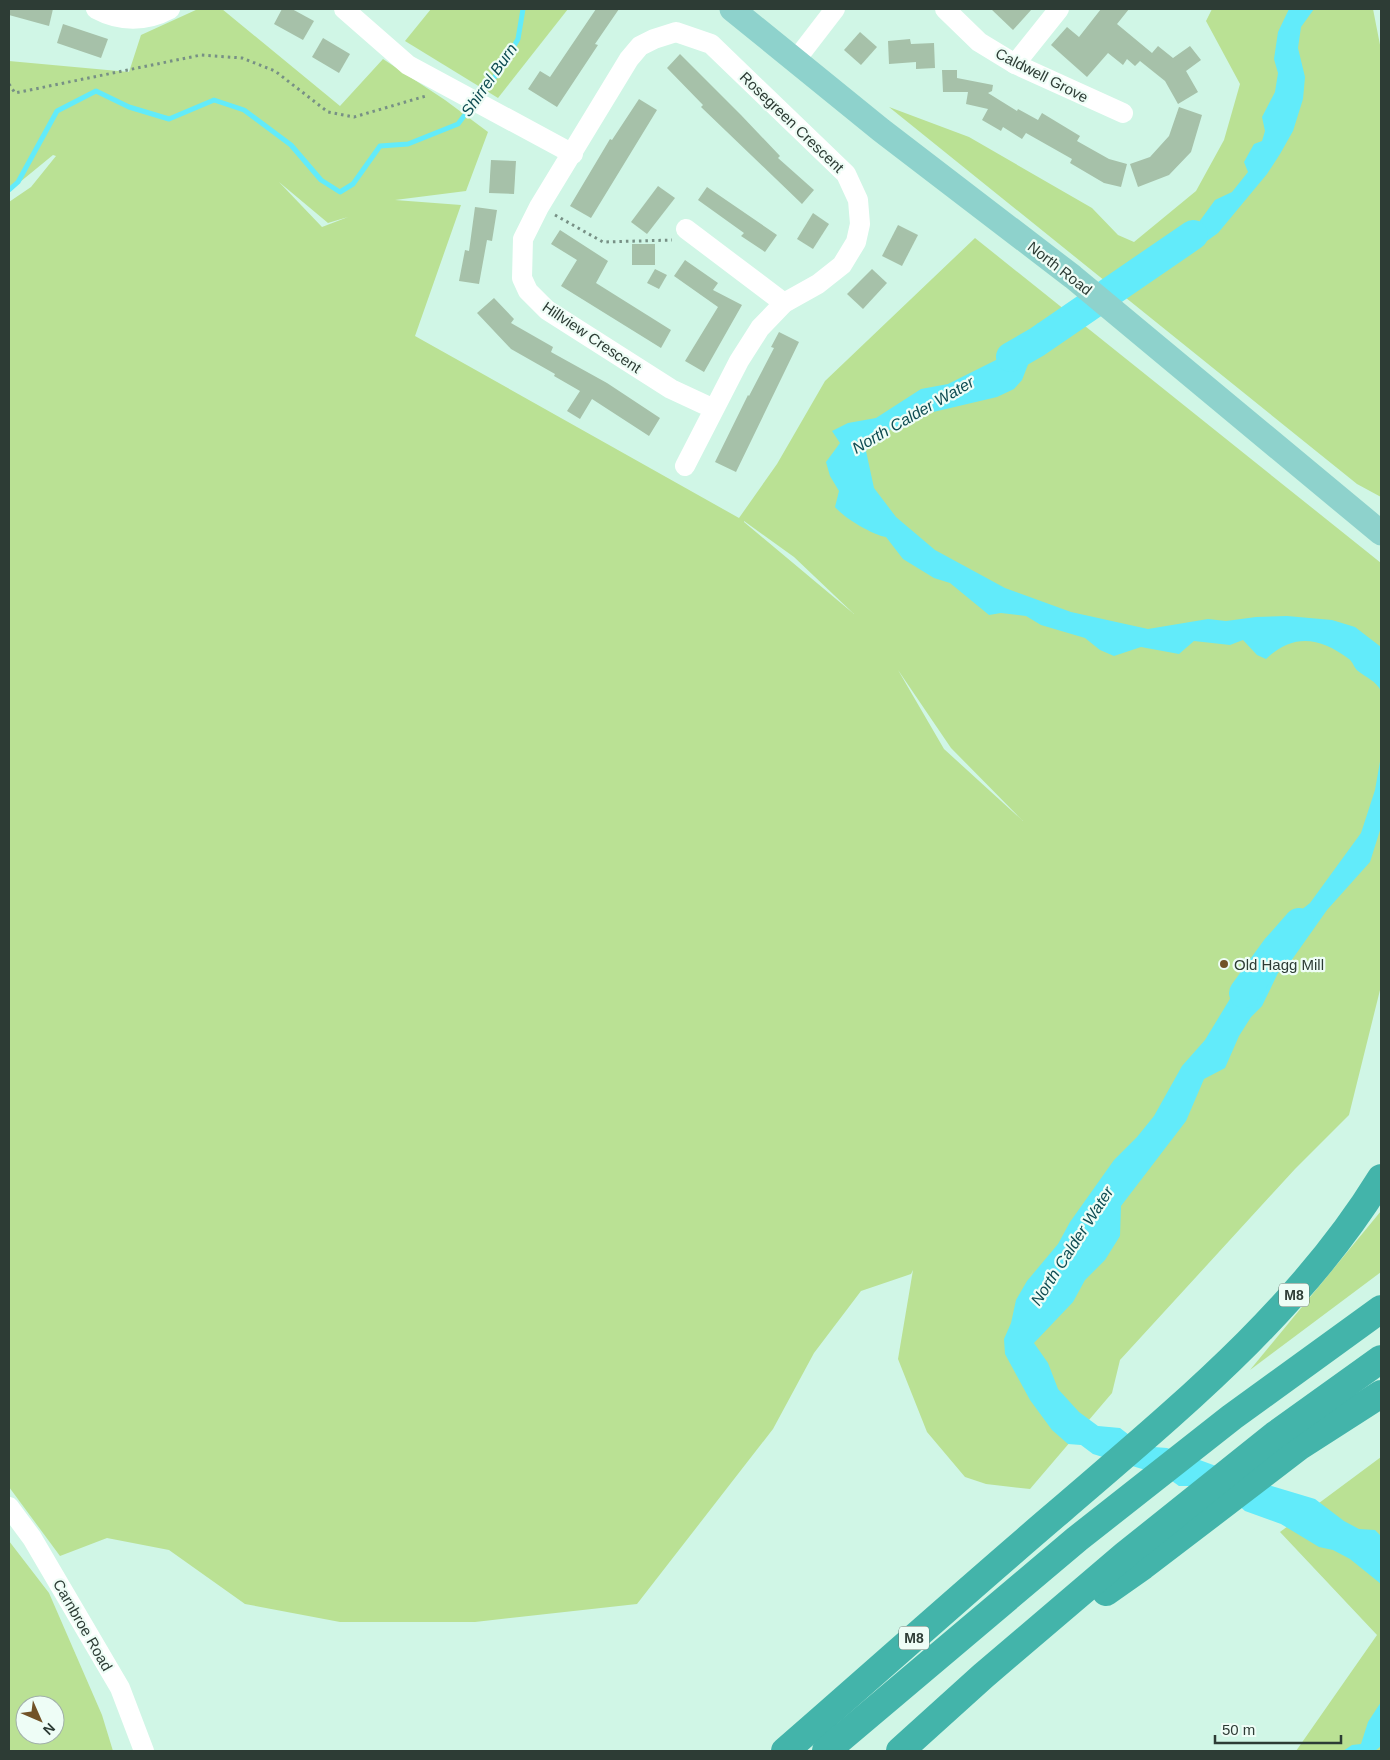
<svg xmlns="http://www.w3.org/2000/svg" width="1390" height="1760" viewBox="0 0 1390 1760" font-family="Arial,sans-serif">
  <rect width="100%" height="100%" fill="#d0f6e6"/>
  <g fill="#bae194" fill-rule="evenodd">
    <path d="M198,9h24l118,97 43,-47 62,41 43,32 -22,59 -71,9 66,5 -46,131 324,182 38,-54 48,-83 150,-143 406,325v423l-32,129 -54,54 -175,191 -8,33 -82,96 -44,-5 -21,-7 -38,-45 -29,-73 15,-89 -2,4 -50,17 -47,62 -41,76 -136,175 -162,18h-135l-95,-18 -76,-54 -62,-12 -47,18 -51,-69v-1285l22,-15 25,-31 -3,-1 -44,36v-130l120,11 12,-37zM279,182l49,41 20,-6 -26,10zM744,521l50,36 60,57 -110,-92zM898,670l53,78 72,73 -79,-72z"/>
    <path d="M431,9h137l-70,89 -93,-57z"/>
    <path d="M1212,9h161l8,41v447l-24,-13 -468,-377 80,30 123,71 26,27 16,7 62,-51 28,-51 16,-56 -34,-63z"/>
    <path d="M1381,1211v61l-131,98z"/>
    <path d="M1381,1457v294h-85l81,-116 -97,-103z"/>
    <path d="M9,1541l40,52 53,122 11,36h-104zM25,1705h30v30h-30z"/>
  </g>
  <g fill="#62ebfa">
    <path d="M1289,9h25l-13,18 -3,21 7,29 -2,22 -10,32 -13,23 -13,20 -49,59 -25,18 -14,2 -16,10 -6,-12 24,-19 18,-10 16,-22 17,-8 16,-20 -4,-10 10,-18 8,-3 3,-10 -3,-14 13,-25 3,-19 -4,-14 4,-27z"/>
    <path d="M1038,323l13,17 -20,17 -9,23 -8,9 -17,8 -68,16 -55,24 -8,14 8,37 22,29 39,33 70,38 66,24 77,17 60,-10 18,2 30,-4 31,-1 45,4 23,7 26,20v44c-5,-10 -14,-13 -23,-20 -4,-3 -5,-9 -9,-12 -29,-22 -56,-26 -83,0l-9,-4 -14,-15 -13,5 -36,-4 -15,13 -38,-7 -27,9 -14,-6 -15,-12 -44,-13 -15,-9 -25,-3 -12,2 -39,-32 -16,-5 -31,-19 -17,-22c-13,-2 -42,-19 -51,-30l4,-16 -9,-15 -4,-14 14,-19 -8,-12 16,-8 28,-5 45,-29 27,-5 64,-32z"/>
    <path d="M1381,756v71l-11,35 -43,48 -36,51 -30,-11 18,-13 12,-19 19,-15 51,-70 14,-43z"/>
    <path d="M1256,956l29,10 -7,7 -16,33 -11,11 -12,19 -14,32 -21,11 -18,42 -65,85 -1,30 -15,24 -20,20 -12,22 -39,41 14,20 10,26 21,23 19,14 22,2 13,10 21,9 13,1 98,36 50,15 29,22 15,8 16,1 6,6v48l-31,-25 -17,-9 -14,-3 -38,-23 -36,-13 -10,-9 -39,-16h-17l-14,-10 -72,-22 -12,-9 -13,-1 -16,-14 -22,-30 -25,-46 -1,-15 7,-16 5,-23 11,-19 31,-37 12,-22 44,-62 23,-23 17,-21 28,-50 23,-26z"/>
    <path d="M1381,1702v44l-6,5h-32l9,-6 9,-1 7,-22z"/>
  </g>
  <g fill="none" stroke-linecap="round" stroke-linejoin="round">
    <g stroke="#62ebfa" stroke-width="5">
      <path d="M479,97l21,-27 18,-31 5,-30"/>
      <path d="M9,190l9,-8 39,-71 39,-20 33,16 40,12 45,-19 30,10 47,35 30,35 19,12 13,-8 27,-38 28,-2 50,-20 15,-20"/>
    </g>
    <g stroke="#62ebfa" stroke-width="30">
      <path d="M1011,357l26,-15 156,-107"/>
      <path d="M1244,993l32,-44 23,-26"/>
    </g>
  </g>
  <g fill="#a6c1a9">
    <path d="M9,9h44l-4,17 -40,-11z"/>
    <path d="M282,9h10l22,12 -11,19 -29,-16z"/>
    <path d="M596,9h23l-24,35 3,1 -41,62 -29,-18 12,-18 10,6z"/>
    <path d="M991,9h41l-19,21z"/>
    <path d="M1101,9h28l-12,15 35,29 6,-7 15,12 17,-12 11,14 -15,11 12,21 -20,12 -13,-23 -25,-20 -5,5 -8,-7 -4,6 -15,-12 -21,24 -36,-32 16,-18 12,10z"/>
    <path d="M63,24l45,15 -7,19 -44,-15z"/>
    <path d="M860,32l17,15 -16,18 -17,-15z"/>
    <path d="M323,38l27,16 -11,19 -27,-16z"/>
    <path d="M910,39l1,5 23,-1 1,25 -19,1v-7l-27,2 -1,-23z"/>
    <path d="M680,54l61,61 39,41 -2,2 36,32 -12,14 -101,-97 2,-2 -36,-37z"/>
    <path d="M942,70h15v8l36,7 -1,6 -4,2 29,18 1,-2 20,11 4,-7 38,23 -3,5 32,18 18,5 -6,23 -17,-4 -34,-20 2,-4 -46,-26 -4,6 -19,-12 -2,4 -19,-11 6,-11 -22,-5 2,-12h-25z"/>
    <path d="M639,99l18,11 -66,108 -21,-12 40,-67 2,1z"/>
    <path d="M1179,107l23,8 -11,37 -22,23 -31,12 -8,-23 20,-7 19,-21z"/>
    <path d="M491,160l25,1 -2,33 -25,-1z"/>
    <path d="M658,186l17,12 -28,36 -16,-12z"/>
    <path d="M707,187l70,48 -12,17 -24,-16 3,-3 -46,-33z"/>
    <path d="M475,207l22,3 -5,31 -5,-1 -8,44 -20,-3 6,-31 4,1z"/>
    <path d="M813,213l16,11 -16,25 -16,-10z"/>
    <path d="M898,225l20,10 -16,31 -20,-10z"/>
    <path d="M560,230l48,31 -12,22 75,47 -10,18 -100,-62 16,-26 -26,-16z"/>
    <rect x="632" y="244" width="23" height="21"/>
    <path d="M685,260l33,23 -5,7 29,15 -38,67 -19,-11 33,-54 -44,-31z"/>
    <path d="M655,269l12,6 -8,14 -12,-6z"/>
    <path d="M872,269l15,14 -24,26 -16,-15z"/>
    <path d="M494,298l20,21 -3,4 42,24 -2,5 56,31 53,35 -11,18 -57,-37 -12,20 -13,-8 13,-20 -26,-15 1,-2 -44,-25 -34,-36z"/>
    <path d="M779,332l20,10 -63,130 -21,-10 33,-67 1,1 25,-48 -3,-1z"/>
  </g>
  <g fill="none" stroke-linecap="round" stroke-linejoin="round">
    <g stroke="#779085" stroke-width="3" stroke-dasharray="2.5 4" stroke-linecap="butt">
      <path d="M9,84l6,9 186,-38 41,3 33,13 53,41 26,5 72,-21"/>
      <path d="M555,215l48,27 69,-2"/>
    </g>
    <g stroke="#fff" stroke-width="20">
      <path d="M96,9c24,13 50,13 74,0"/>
      <path d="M344,9l64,56 165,89"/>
      <path d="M945,9l34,33 36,22 108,49"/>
      <path d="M795,61l40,-52"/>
      <path d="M1015,64l44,-55"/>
      <path d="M686,229l98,74"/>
      <path d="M685,466l54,-105 21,-33 24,-25 34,-19 24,-19 14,-23 4,-18 -2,-24 -12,-26 -135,-130 -35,-12 -22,7 -14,7 -11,13 -90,148 -16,32 -1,39 6,13 19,19 124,79 43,20"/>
      <path d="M9,1507l23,31 88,150 24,63"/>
    </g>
    <path stroke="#8ed2cc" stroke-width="25" d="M732,9l149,121 192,147 308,256"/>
    <g stroke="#43b4aa" stroke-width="28">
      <path d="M1106,1592l37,-26 157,-120 81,-52"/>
      <path d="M785,1751c92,-80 183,-162 276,-241 116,-100 239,-200 320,-332"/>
      <path d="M826,1751l251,-212 155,-122 149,-108"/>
      <path d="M900,1751l83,-75 142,-121 150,-120 106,-76"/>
    </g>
  </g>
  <circle fill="#715227" stroke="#eefdf6" stroke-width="2" cx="1224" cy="964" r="5"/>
  <g text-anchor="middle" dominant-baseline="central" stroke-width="4.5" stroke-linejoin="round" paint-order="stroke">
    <g fill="#eefdf6" stroke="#67766f" stroke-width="1">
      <rect x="1279" y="1283.5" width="30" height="23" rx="4"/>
      <rect x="899" y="1626.5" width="30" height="23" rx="4"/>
    </g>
    <g font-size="14" font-weight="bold" fill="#2d3c35">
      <text x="1294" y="1295">M8</text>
      <text x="914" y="1638">M8</text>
    </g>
    <g font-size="15" fill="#2d3c35" stroke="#eefdf6">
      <text transform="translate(1042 75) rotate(27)">Caldwell Grove</text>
      <text transform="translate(792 122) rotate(44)">Rosegreen Crescent</text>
      <text transform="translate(1060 268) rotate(38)">North Road</text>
      <text transform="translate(592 337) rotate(34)">Hillview Crescent</text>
      <text transform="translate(83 1625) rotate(60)">Carnbroe Road</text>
    </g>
    <g font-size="15" fill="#2d3c35" stroke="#eefdf6" text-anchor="start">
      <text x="1234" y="964">Old Hagg Mill</text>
    </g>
    <g font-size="16" font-style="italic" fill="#0e4c52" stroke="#eefdf6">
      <text transform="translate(489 80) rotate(-55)">Shirrel Burn</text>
      <text transform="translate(913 415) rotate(-30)">North Calder Water</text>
      <text transform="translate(1072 1246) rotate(-57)">North Calder Water</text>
    </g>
  </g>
  <rect width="1390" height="1760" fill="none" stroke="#2d3c35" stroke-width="20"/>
  <g transform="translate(40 1720) rotate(135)"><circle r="24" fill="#eefdf6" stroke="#a1b0a9"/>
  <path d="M0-4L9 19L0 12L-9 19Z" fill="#715227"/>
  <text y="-8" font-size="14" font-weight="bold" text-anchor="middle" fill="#2d3c35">N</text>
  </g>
  <path d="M1215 1735v8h126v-8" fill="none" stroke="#2d3c35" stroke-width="2.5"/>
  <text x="1222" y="1735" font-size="15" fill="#2d3c35" stroke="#eefdf6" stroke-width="4" paint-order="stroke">50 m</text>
</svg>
